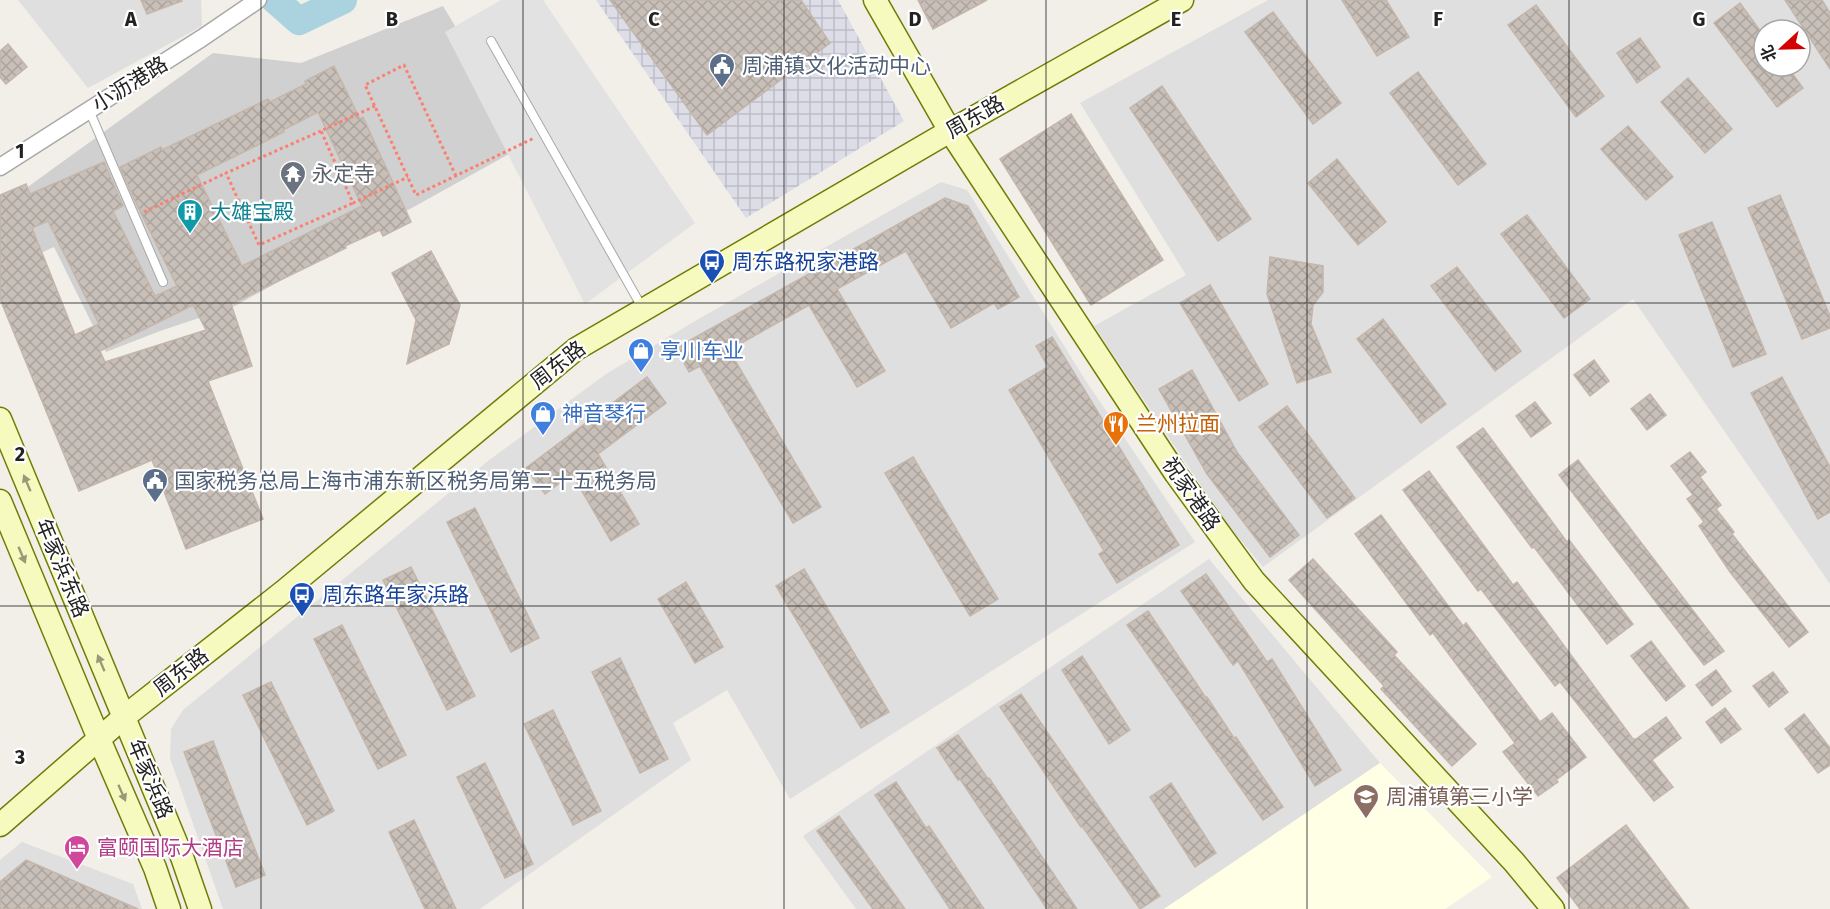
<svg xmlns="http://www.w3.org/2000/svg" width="1830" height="909" viewBox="0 0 1830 909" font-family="'Fira Sans','Noto Sans SC',sans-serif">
  <defs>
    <pattern id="plaza-grid" width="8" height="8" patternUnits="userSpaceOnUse" patternTransform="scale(1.5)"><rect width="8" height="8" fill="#dddde8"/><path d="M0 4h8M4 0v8" fill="none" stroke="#bdbdc7"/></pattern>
    <pattern id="building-cross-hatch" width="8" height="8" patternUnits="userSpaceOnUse" patternTransform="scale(1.5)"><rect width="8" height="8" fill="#c7bfb8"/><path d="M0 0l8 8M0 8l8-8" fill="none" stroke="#aba49e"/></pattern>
  </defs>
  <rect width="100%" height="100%" fill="#f2efe9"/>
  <g fill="#e0dfdf" fill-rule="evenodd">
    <path d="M18,0h183l1,26 -114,62z"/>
    <path d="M1268,0h562v584l-197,-285 -370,268 -39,-47 -130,-194 92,-51 -106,-172zM1764,30h36v36h-36z"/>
    <path d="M941,182l26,8 119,191 109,161 -405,257 -63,-109 -54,33 18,37 -211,149h-257l-53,-151 1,-29 12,-19 305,-249 118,-87 96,-57z"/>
    <path d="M1209,559l171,204 -216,146h-308l-53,-73z"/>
    <path d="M22,842l111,42 9,25h-142v-49z"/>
  </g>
  <path fill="#ffffe5" d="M1380,763l112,114 -47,32h-281z"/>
  <path fill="#d0d0d0" d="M443,6l84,138 -292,162 -75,25 -54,21 -52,-105 -54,24v-64l213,-154 88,10z"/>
  <path fill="#e2e2e2" d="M501,0h42l152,223 -110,81 -140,-272z"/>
  <path fill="url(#plaza-grid)" d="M596,0h242l66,121 -158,97z"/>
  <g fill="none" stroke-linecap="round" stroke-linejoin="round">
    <path stroke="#aad3df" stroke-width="28" d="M275,0l24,21 44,-21"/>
  </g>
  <g fill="url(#building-cross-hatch)" stroke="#c4b6ab" stroke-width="1.5" fill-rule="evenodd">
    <path d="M141,0h40l1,1 -35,13z"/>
    <path d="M610,0h191l29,43 -123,92z"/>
    <path d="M918,0h69l-54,29z"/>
    <path d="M1342,0h44l23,37 -32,19z"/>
    <path d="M1785,0h37l8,13v56z"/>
    <path d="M1740,3l24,33v30h23l16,22 -26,19 -63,-84z"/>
    <path d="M1536,5l68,91 -28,21 -68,-92z"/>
    <path d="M1273,12l68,91 -28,21 -68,-92z"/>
    <path d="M1640,38l20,29 -23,16 -20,-30z"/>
    <path d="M8,44l19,23 -21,17 -6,-7v-26z"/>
    <path d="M334,66l26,53 3,-2 48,105 -28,14 -3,-6 -35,16 1,2 -115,56 21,62 -44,15 55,138 -77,30 -34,-89 -73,31 -79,-192v-104l26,-11 4,10 74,-32 19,44 -10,5 42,85 22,-10 -41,-83 -16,-36 41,-20 1,3 106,-51 2,3 36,-18 -1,-3zM318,112l44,94 -120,60 -45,-91 87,-43 -1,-2zM48,221l51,103 -24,11 -43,-107zM193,305l13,25 -101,32 -5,-11z"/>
    <path d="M1418,72l68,92 -28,21 -68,-92z"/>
    <path d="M1688,78l44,51 -27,24 -44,-51z"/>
    <path d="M1162,86l89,133 -33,22 -88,-133z"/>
    <path d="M1071,114l92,146 -72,45 -91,-146z"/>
    <path d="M1628,126l45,51 -27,23 -45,-51z"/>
    <path d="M1337,159l49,63 -28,23 -50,-62z"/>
    <path d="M1780,195l50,121v12l-28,11 -54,-131z"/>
    <path d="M945,198l23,8 51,91 -21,12 -4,-6 -43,25 -45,-77 -69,38 48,82 -28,16 -48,-82 -80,45 92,157 -28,16 -93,-157 -11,6 -13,-24z"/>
    <path d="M1527,215l63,84 -26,19 -63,-84z"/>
    <path d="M1712,222l54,132 -33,13 -54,-132z"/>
    <path d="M431,251l29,54 -11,39 -42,20 9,-44 -24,-47z"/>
    <path d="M1270,257l53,9v26l-10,13 -2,19 20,48 -34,11 -30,-89z"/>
    <path d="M1457,267l64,84 -26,20 -64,-85z"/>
    <path d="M1210,285l58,99 -29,17 -59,-98z"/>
    <path d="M1383,319l63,85 -25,19 -64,-84z"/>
    <path d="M1052,337l127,208 -62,38 -18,-29 5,-3 -95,-161 39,-23 -12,-21z"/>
    <path d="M1594,360l15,21 -19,15 -16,-21z"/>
    <path d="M1192,370l45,82 62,83 -29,22 -63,-83 -48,-85z"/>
    <path d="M647,377l19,26 -68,51 41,70 -28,17 -39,-67 -27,20 -19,-26z"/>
    <path d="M1782,377l48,90v45l-12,7 -67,-126z"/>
    <path d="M1650,394l16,21 -19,15 -16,-21z"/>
    <path d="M1535,402l16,21 -20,14 -15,-21z"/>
    <path d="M1287,406l68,92 -28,20 -68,-91z"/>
    <path d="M1483,428l84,114 2,-2 64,84 -26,20 -73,-97 -2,1 -75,-101z"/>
    <path d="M1690,452l16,20 -6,5 21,28 -5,4 18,23 -2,2 76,98 -19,15 -59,-75 -31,-46 5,-4 -17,-23 6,-4 -22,-29z"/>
    <path d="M913,457l85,142 -28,17 -85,-143z"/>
    <path d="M1578,460l146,191 -20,14 -145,-190z"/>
    <path d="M1429,471l84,114 4,-3 116,157h3l30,-22 15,21 -29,22 21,27 -19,14 -94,-119 -5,4 -74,-97 -3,2 -75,-101z"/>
    <path d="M475,508l64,130 -28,14 -64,-130z"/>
    <path d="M1381,515l82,111 3,-3 74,99 12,-9 34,44 -30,23 2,2 -20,14 -35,-44 12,-9 -82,-110 -3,2 -75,-101z"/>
    <path d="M1313,559l84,93 -3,3 82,89 -24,22 -71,-77 3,-3 -95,-106z"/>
    <path d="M411,567l64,129 -28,14 -64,-130z"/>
    <path d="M804,569l85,143 -28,16 -85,-142z"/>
    <path d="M1206,574l61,88 5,-3 69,111 -26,16 -77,-125 -5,4 -52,-74z"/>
    <path d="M686,582l37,65 -28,16 -37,-64z"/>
    <path d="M1148,611l58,87 1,-1 27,41 2,-1 47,70 -20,13 -136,-195z"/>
    <path d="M342,625l64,130 -28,14 -64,-130z"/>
    <path d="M1651,641l34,45 -19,15 -35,-45z"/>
    <path d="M1082,656l48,74 -21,14 -47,-74z"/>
    <path d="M620,658l48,101 -28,14 -48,-101z"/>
    <path d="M1716,670l15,21 -19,15 -16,-21z"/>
    <path d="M1773,672l15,20 -19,15 -16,-21z"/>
    <path d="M271,682l63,129 -27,14 -64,-130z"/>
    <path d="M1021,694l139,202 -20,13 -58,-83 -1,1 -81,-120z"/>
    <path d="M1725,708l16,21 -20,14 -15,-21z"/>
    <path d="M553,710l48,101 -28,14 -49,-101z"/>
    <path d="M1804,714l26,34v17l-12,8 -33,-44z"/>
    <path d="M958,735l30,44 1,-1 88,131h-30l-87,-130 -2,1 -21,-32z"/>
    <path d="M213,741l52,134 -29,12 -52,-135z"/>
    <path d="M485,763l48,101 -28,14 -48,-101z"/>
    <path d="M896,782l30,46 3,-2 55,83h-34l-75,-114z"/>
    <path d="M1171,783l45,70 -21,14 -45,-70z"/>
    <path d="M839,816l66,93h-32l-56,-78z"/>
    <path d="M414,820l42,89h-31l-36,-77z"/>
    <path d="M1626,825l63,84h-109l-23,-31z"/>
    <path d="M26,860l112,49h-138v-27z"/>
  </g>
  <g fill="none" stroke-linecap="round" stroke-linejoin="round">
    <defs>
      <g id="lane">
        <path d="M491,41l152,268"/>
        <path d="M89,110l74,172"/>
      </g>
      <path id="street" d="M0,167l202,-129 56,-38"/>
      <g id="secondary">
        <path d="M875,0l75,131 226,343 78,107 260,281 39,47"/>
        <path d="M0,419l182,438 18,52"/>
        <path d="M0,501l99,238 56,129 14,41"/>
        <path d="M0,825l124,-108 159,-125 293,-243 374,-218 232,-131"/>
      </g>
    </defs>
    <use href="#lane" stroke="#a9a9a9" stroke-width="10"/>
    <use href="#street" stroke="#a9a9a9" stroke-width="19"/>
    <use href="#secondary" stroke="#707d05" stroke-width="25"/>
    <g stroke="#fa8072" stroke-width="3" stroke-dasharray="3 3" stroke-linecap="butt">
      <path d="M375,106l-54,25 32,72 55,-26"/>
      <path d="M321,131l-95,42 33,72 94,-42"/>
      <path d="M456,176l-52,-111 -39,20 51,110 118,-57"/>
      <path d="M144,212l82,-39"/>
    </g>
    <use href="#lane" stroke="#fff" stroke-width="8"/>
    <use href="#street" stroke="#fff" stroke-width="16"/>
    <use href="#secondary" stroke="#f7fabf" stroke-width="22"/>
  </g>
  <defs><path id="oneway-solid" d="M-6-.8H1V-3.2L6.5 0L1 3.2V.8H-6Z" transform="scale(1.5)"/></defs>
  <g fill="#979978">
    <use href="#oneway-solid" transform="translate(27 483) rotate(-113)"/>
    <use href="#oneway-solid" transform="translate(22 555) rotate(67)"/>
    <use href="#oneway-solid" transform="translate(101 663) rotate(-113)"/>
    <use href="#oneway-solid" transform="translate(122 793) rotate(66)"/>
  </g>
  <path fill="none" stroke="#222" stroke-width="1.5" stroke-opacity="0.55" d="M261,0v909M523,0v909M784,0v909M1046,0v909M1307,0v909M1569,0v909M0,303h1830M0,606h1830"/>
  <defs>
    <symbol id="civic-pin" viewBox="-11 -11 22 30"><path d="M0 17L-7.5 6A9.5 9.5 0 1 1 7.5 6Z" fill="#5c6f8a" stroke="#fff"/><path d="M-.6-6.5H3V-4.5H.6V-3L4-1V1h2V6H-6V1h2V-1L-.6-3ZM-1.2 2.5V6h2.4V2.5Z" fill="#fff"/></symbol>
    <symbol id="temple-pin" viewBox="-11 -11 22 30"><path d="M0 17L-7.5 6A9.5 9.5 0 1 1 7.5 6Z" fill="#6b7280" stroke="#fff"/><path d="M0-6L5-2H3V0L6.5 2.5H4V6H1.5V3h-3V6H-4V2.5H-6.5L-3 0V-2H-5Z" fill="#fff"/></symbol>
    <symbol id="building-pin" viewBox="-11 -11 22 30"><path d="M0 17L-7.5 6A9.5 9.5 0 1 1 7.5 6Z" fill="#0f9aa8" stroke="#fff"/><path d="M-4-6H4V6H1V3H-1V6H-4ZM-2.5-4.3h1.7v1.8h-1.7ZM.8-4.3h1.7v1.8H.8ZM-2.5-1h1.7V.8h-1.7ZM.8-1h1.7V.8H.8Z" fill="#fff"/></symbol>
    <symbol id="bus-pin" viewBox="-11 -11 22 30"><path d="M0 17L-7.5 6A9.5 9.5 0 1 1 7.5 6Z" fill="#1a4fb4" stroke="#fff"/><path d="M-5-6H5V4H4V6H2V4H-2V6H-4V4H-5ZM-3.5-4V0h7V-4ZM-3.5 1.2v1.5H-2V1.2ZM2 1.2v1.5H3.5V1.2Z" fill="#fff"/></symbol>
    <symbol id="shop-pin" viewBox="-11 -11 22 30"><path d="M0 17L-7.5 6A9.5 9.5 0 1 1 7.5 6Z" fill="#3f7fe0" stroke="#fff"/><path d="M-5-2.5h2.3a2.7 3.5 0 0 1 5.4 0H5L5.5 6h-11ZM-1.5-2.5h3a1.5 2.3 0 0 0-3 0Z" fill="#fff"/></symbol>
    <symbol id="restaurant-pin" viewBox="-11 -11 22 30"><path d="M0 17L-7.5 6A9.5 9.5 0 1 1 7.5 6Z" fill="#e8710a" stroke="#fff"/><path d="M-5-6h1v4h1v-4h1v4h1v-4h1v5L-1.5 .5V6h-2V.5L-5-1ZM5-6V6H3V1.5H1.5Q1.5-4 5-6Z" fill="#fff"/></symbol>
    <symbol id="school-pin" viewBox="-11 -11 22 30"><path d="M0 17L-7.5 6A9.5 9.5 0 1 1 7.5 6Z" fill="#8d6e63" stroke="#fff"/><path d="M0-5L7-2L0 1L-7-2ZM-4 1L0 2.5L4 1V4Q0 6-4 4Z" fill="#fff"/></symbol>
    <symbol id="hotel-pin" viewBox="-11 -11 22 30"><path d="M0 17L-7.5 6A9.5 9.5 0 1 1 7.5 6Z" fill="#d1479c" stroke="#fff"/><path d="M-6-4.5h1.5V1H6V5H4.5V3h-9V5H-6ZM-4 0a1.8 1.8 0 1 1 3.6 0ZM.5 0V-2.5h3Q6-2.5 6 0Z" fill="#fff"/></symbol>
  </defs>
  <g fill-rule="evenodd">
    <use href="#civic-pin" x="707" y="51" width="30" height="40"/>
    <use href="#temple-pin" x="278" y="159" width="30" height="40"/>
    <use href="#building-pin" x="175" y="197" width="30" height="40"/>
    <use href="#bus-pin" x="697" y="247" width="30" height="40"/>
    <use href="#shop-pin" x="626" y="336" width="30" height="40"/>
    <use href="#shop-pin" x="528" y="399" width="30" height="40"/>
    <use href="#restaurant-pin" x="1101" y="409" width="30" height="40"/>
    <use href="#civic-pin" x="140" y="466" width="30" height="40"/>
    <use href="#bus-pin" x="287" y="580" width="30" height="40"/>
    <use href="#school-pin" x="1351" y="782" width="30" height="40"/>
    <use href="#hotel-pin" x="62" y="833" width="30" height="40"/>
  </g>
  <g text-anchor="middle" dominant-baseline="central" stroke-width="4.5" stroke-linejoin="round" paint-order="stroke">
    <g font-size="21" fill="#4e5e75" stroke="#fff" text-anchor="start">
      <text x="742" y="66">周浦镇文化活动中心</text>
      <text x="174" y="481">国家税务总局上海市浦东新区税务局第二十五税务局</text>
    </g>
    <g font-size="21" fill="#222" stroke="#fff">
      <text transform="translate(130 84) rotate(-32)">小沥港路</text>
      <text transform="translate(975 117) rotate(-30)">周东路</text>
      <text transform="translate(558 365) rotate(-38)">周东路</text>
      <text transform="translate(1191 494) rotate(55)">祝家港路</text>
      <text transform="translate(62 568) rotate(67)">年家浜东路</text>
      <text transform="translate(181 672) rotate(-38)">周东路</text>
      <text transform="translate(150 779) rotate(67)">年家浜路</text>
    </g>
    <g font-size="21" fill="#5b616d" stroke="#fff" text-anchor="start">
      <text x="312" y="174">永定寺</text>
    </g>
    <g font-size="21" fill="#0d838f" stroke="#fff" text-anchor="start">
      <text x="210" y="212">大雄宝殿</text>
    </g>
    <g font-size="21" fill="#164399" stroke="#fff" text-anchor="start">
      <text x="732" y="262">周东路祝家港路</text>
      <text x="322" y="595">周东路年家浜路</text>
    </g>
    <g font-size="21" fill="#366cbe" stroke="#fff" text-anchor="start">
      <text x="660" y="351">享川车业</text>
      <text x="562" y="414">神音琴行</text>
    </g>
    <g font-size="21" fill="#c56008" stroke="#fff" text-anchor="start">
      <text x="1136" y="424">兰州拉面</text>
    </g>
    <g font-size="21" fill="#785e54" stroke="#fff" text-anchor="start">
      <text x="1386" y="797">周浦镇第三小学</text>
    </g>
    <g font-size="21" fill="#b23c85" stroke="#fff" text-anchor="start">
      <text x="97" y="848">富颐国际大酒店</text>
    </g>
  </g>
  <g font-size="20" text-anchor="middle" font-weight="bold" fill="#222" stroke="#fff" stroke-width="4.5" stroke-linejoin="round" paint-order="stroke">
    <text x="131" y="26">A</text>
    <text x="392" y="26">B</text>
    <text x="654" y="26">C</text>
    <text x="915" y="26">D</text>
    <text x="1176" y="26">E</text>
    <text x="1438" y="26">F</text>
    <text x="1699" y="26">G</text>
    <text x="20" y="158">1</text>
    <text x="20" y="461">2</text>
    <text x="20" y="764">3</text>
  </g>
  <g transform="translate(1782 48) rotate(248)"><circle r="28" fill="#ffffff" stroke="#a7a7a7" stroke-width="1.5"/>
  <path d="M0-4.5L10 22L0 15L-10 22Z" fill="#d40000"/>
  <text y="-9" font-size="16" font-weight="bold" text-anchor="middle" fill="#222222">北</text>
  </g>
</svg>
